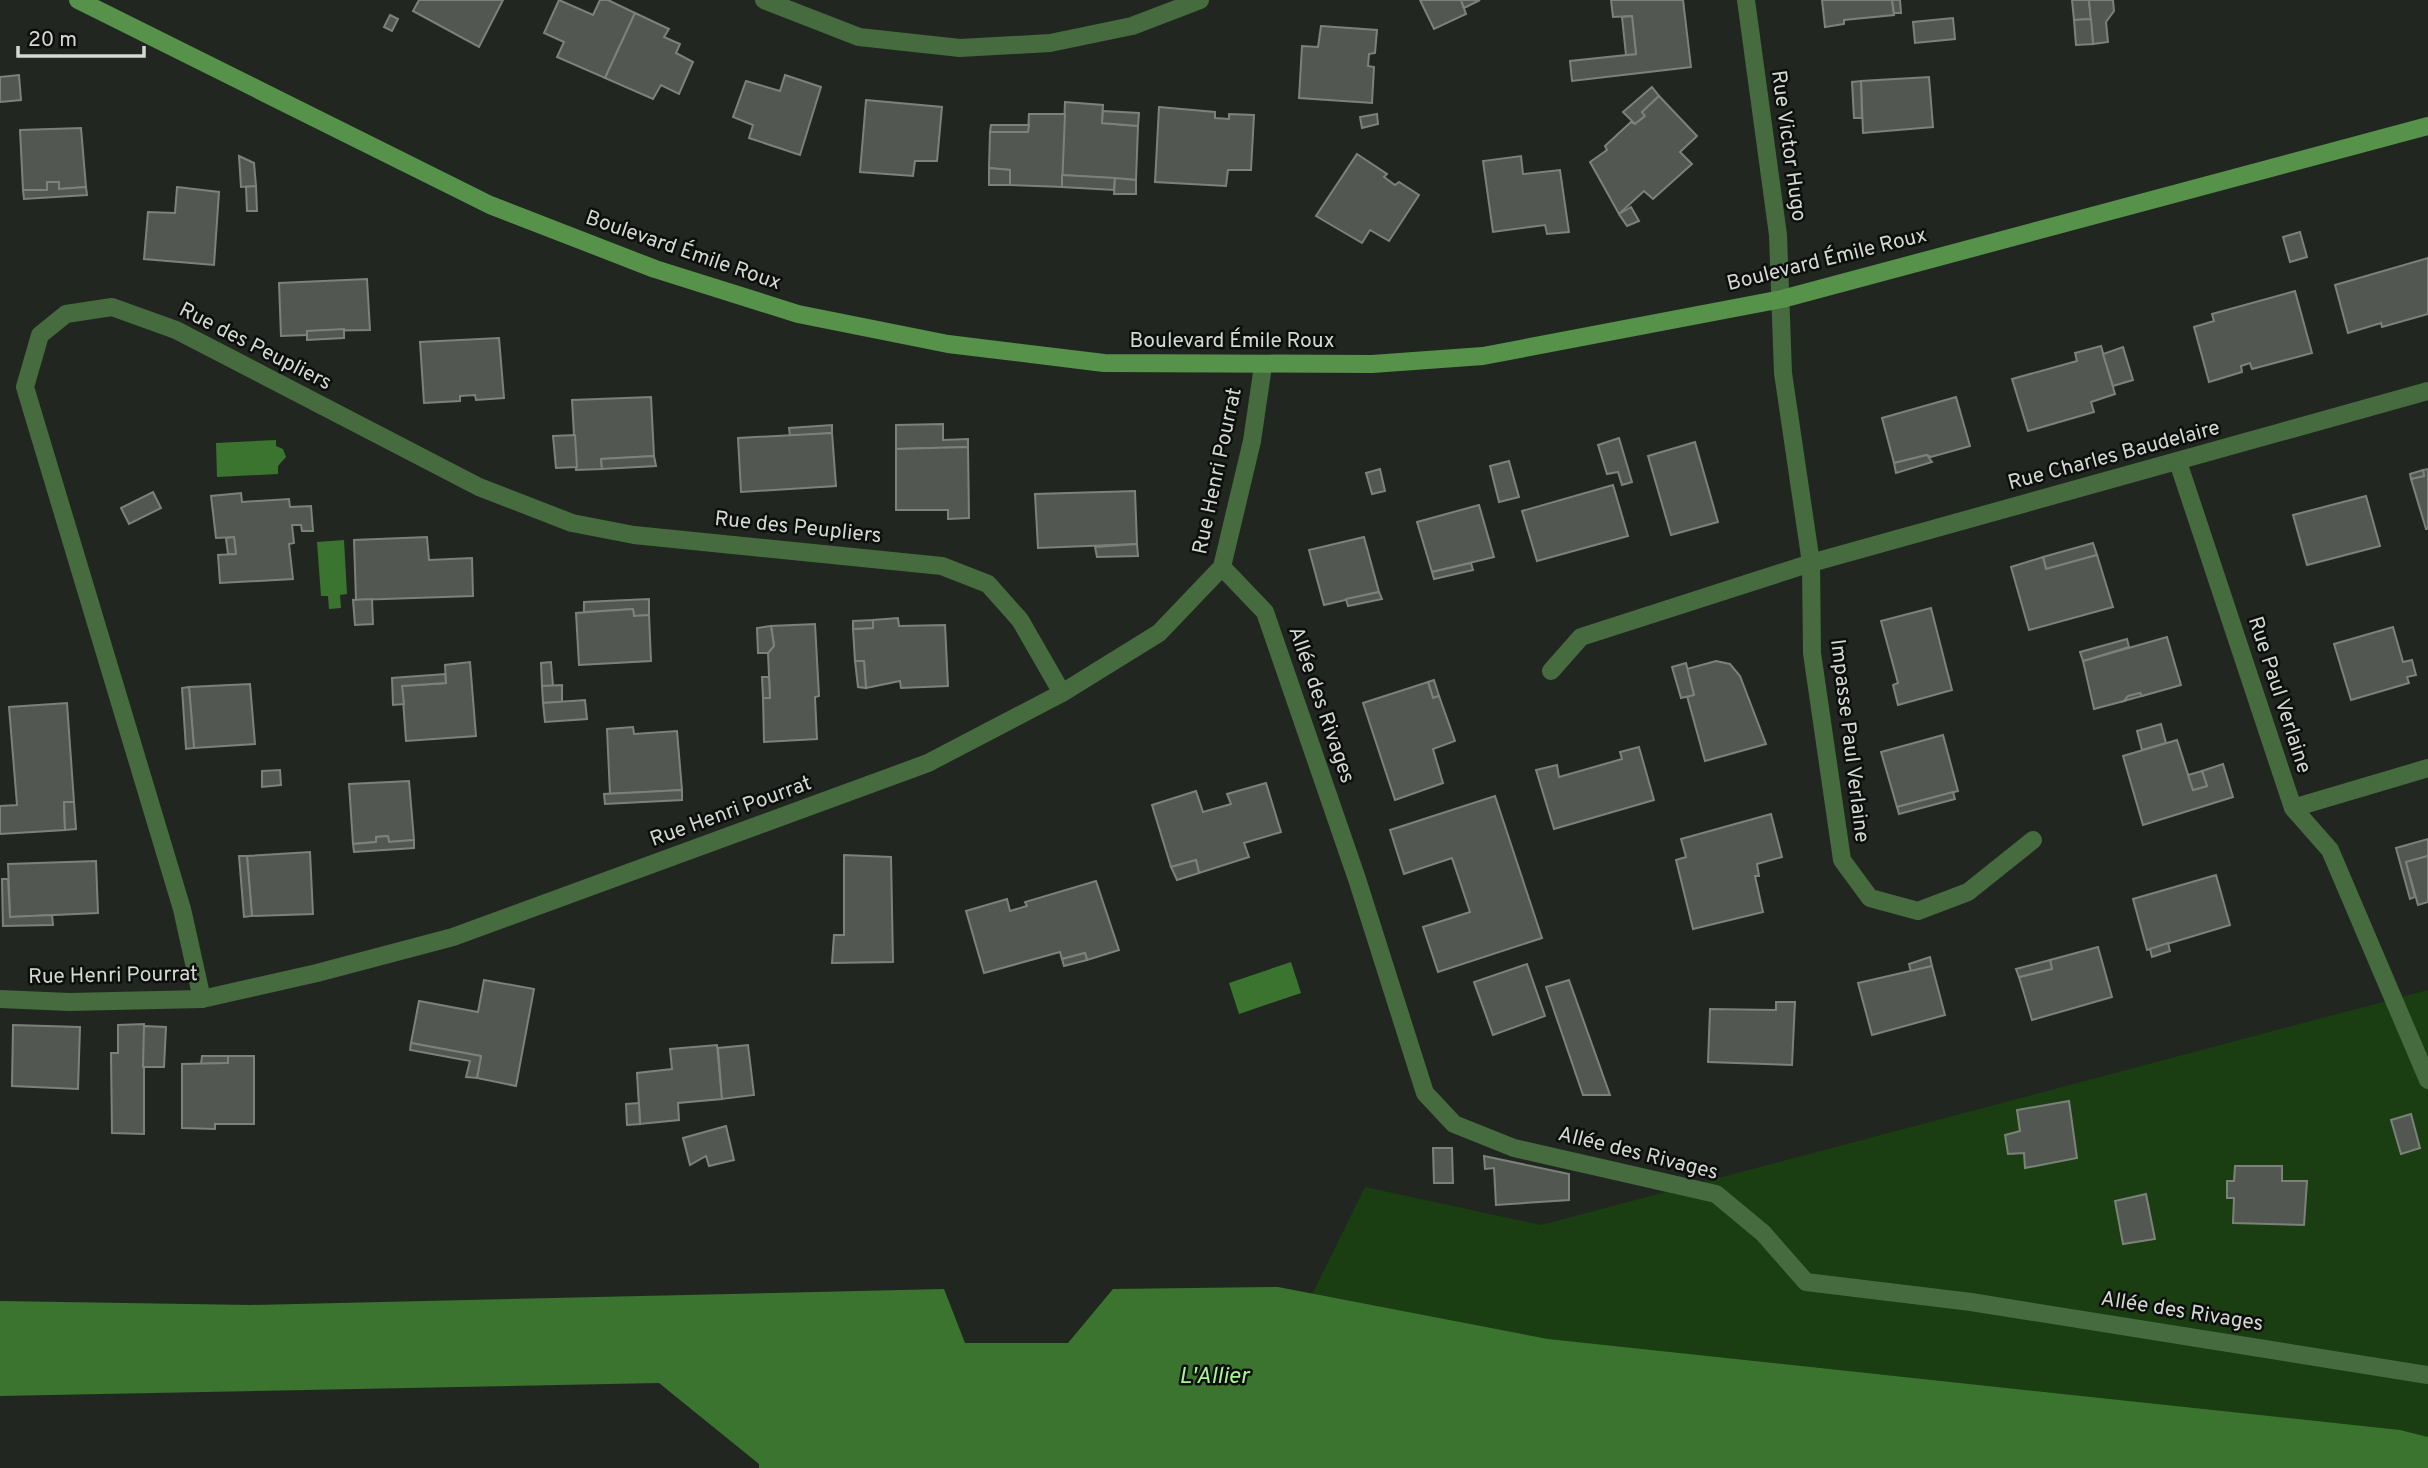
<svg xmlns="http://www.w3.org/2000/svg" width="2428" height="1468" viewBox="0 0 2428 1468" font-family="Overpass,sans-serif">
  <rect width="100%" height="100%" fill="#212720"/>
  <path fill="#1a3d12" d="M2428,990v478h-1202l139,-281 176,38z"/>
  <g fill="#3b742e">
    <path d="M276,440v6l7,3 3,8 -8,9v8l-61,3 -1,-34z"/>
    <path d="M344,540l3,54 -7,1 1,13 -12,1 -1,-13h-7l-4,-54z"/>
    <path d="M1291,962l10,31 -62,21 -10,-31z"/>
    <path d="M1278,1287l270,52 852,91 28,7v31h-1669v-4l-100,-81 -659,13v-95l250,4 694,-16 21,54h103l45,-54z"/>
  </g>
  <g fill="#525851" stroke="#7b8279" stroke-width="2">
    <path d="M419,0h84l-24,47 -66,-36z"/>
    <path d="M559,0l34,15 7,-15h8l27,13 -30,65 -48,-21 7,-15 -20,-9z"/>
    <path d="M1420,0h41l5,14 -32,15z"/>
    <path d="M1461,0h19l-16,8z"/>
    <path d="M1611,0h72l8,67 -119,14 -2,-20 66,-7 -4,-38 -19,1z"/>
    <path d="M1822,0h70l2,15 -50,5v4l-19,3z"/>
    <path d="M1892,0h8l1,13h-7z"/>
    <path d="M2072,0h17l2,19 -17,1z"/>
    <path d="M2089,0h24l1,11 -8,11 2,20 -15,2z"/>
    <path d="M635,13l34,16 -5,8 16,7 -4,9 17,9 -14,32 -18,-9 -8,14 -48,-21z"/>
    <path d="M390,15l8,4 -6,12 -8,-4z"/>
    <path d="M1632,16l4,38 -10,1 -4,-38z"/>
    <path d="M1953,18l2,21 -40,4 -2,-21z"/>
    <path d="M2091,19l2,25 -17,1 -2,-25z"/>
    <path d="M1321,26l56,4 -2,23 -6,1 -1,12 6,1 -2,36 -73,-5 3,-52 16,1z"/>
    <path d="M19,75l2,25 -21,2v-25z"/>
    <path d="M785,75l36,12 -21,68 -51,-17 4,-13 -20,-8 13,-36 34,10z"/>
    <path d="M1929,77l4,50 -70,6 -2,-52z"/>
    <path d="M1861,81l1,37h-8l-2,-36z"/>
    <path d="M1652,87l7,9 -17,16 3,4 -10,8 -12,-12z"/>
    <path d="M1659,96l38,40 -17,16 12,12 -39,35 -9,-8 -25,23 -29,-52 17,-12 -2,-4 26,-24 4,2 10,-8 -3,-4z"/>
    <path d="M866,100l76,7 -5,54h-22l-2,15 -53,-4z"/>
    <path d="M1065,102l38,3 -1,18 36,3 -2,54 -74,-5z"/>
    <path d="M1159,107l56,5v6l14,1v-5l25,1 -3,55h-23l-2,16 -71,-4z"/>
    <path d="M1103,111l36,2 -1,13 -36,-3z"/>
    <path d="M1029,114h36l-3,73 -52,-2v-15l-21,-2 1,-36h38z"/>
    <path d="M1377,114l1,10 -16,4 -2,-11z"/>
    <path d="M991,125h38l-1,7h-38z"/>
    <path d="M81,128l5,59 -27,2v-7h-12v8h-24l-3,-60z"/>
    <path d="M1357,154l30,20 -3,3 11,8 4,-3 20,13 -30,46 -19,-11 -8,13 -46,-27z"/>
    <path d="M239,156l15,7 2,23 -15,1z"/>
    <path d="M1521,156l2,18 37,-4 9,62 -22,2 -2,-9 -52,7 -10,-71z"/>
    <path d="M989,168l21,2v15h-21z"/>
    <path d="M1062,175l53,3 -1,12 -52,-3z"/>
    <path d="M1115,178l21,2v14h-22z"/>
    <path d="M47,182h12v7l27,-2 1,8 -63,4 -1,-9h24z"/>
    <path d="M256,186l1,25h-10l-1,-24z"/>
    <path d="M177,187l42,5 -5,73 -70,-6 4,-47 27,1z"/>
    <path d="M1631,207l8,14 -12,5 -8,-12z"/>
    <path d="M2300,232l7,25 -17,5 -7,-25z"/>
    <path d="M2428,258v56l-46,13 -1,-4 -33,10 -13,-48z"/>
    <path d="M367,279l3,51 -63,1v4l-26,1 -2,-53z"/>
    <path d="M2295,291l17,62 -60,16 -2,-6 -9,3 1,6 -33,10 -15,-55 20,-6 -2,-7z"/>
    <path d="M344,329v9l-37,2v-9z"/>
    <path d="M499,338l5,60 -28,2 -1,-5 -15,1v5l-36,2 -4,-61z"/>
    <path d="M2101,346l14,48 -24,8 3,10 -66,19 -16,-52 65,-18 -2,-8z"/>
    <path d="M2123,347l10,33 -20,6 -10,-32z"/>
    <path d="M651,397l3,59 -53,3 1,10 -26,1 -4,-70z"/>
    <path d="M1956,397l14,49 -39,11 -4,-2 -33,8 -12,-45z"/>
    <path d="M943,424v16l25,-1v8l-72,2v-24z"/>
    <path d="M832,425v8l-42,3 -1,-8z"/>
    <path d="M832,433l4,53 -95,6 -3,-54z"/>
    <path d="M575,435l2,32 -21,1 -3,-32z"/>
    <path d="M1619,438l13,44 -10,3 -4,-13 -11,2 -9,-29z"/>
    <path d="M1695,442l23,80 -47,13 -23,-79z"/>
    <path d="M968,447l1,71 -21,1v-9h-52v-61z"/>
    <path d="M1927,455l5,7 -36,11 -2,-10z"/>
    <path d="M654,456l2,10 -54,3 -1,-10z"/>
    <path d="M1509,461l10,36 -20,5 -9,-36z"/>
    <path d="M1380,469l5,22 -13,3 -6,-21z"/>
    <path d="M2428,469v60h-2l-15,-50 13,-3 -1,-6z"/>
    <path d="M2423,470l1,6 -13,3 -1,-5z"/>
    <path d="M1613,485l15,51 -91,25 -15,-50z"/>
    <path d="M1135,491l2,53 -99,4 -3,-54z"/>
    <path d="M153,492l8,16 -32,16 -8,-16z"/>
    <path d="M241,493l1,9 47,-3 1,8 21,-1 2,25h-11l-1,-6h-9l2,18 -5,1 4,35 -73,4 -2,-28 18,-1 -2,-17 -18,1 -5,-42z"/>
    <path d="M2366,496l14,50 -73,19 -14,-50z"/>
    <path d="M1479,505l15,52 -62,15 -15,-50z"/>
    <path d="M234,537l2,17h-8l-2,-16z"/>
    <path d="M427,537l2,23 43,-2 1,38 -117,4 -2,-60z"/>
    <path d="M1364,537l15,55 -55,13 -15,-55z"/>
    <path d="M2093,543l4,12 -51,14 -3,-12z"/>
    <path d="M1137,544l1,12 -41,1 -2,-10z"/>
    <path d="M2097,555l16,52 -84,23 -18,-63 32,-10 3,12z"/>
    <path d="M1471,563l2,7 -39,9 -2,-7z"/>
    <path d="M1379,592l3,7 -34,7 -2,-7z"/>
    <path d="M372,599l1,25 -18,1 -2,-25z"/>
    <path d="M649,599v16l-15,1 -1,-7 -49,3v-10z"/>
    <path d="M1931,608l21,82 -54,15 -5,-20 5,-2 -17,-62z"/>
    <path d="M633,609l1,7 15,-1 2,46 -72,4 -3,-52z"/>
    <path d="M898,618l1,8 46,-1 3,61 -47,2 -1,-7 -34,7 -2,-27h-9l-2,-32 20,-1v-8z"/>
    <path d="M873,620v8l-20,1v-8z"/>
    <path d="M815,624l4,72 -4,1 2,42 -53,3 -1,-44h7l-2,-45 6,-7 -3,-20z"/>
    <path d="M771,626l3,20 -6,7h-10l-1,-25z"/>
    <path d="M2393,627l10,35 9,-2 4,15 -9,2 2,6 -58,17 -17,-56z"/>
    <path d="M2167,637l14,48 -39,11 -2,-3 -16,8 -30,8 -11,-48z"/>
    <path d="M2127,639l2,8 -46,14 -3,-9z"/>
    <path d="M855,661h9l2,27 -8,-1z"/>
    <path d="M1716,661l14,3 10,12 26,68 -61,17 -18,-65 7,-1 -7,-26z"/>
    <path d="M470,662l6,74 -70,5 -4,-55 44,-3 -1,-18z"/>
    <path d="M551,662l2,24h-11l-1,-23z"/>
    <path d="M1686,663l8,32 -13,3 -9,-31z"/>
    <path d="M445,674l1,9 -44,3 2,18 -11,1 -1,-27z"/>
    <path d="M762,677h7l1,21h-7z"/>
    <path d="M1434,680l5,16 -6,2 -5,-16z"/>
    <path d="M1428,682l5,16 6,-2 16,45 -22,8 10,34 -48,17 -32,-97z"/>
    <path d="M250,684l5,60 -61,4 -5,-61z"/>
    <path d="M562,685v17l-19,1 -1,-17z"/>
    <path d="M189,687l5,61 -8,1 -4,-61z"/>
    <path d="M2140,693l2,3 -18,5 4,-5z"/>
    <path d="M585,700l2,19 -42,3 -2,-19z"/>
    <path d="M67,703l7,99h-10l1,28 -65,4v-28l17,-1 -8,-98z"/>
    <path d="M2161,724l5,19 -24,7 -5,-19z"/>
    <path d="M633,727l1,7 43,-3 5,59 -72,4 -3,-65z"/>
    <path d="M1943,735l15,56 -61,16 -16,-55z"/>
    <path d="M2177,740l16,50 14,-4 -5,-15 21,-7 10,33 -90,28 -20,-69z"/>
    <path d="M1639,747l15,53 -100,29 -18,-59 21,-5 2,12 63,-18 -2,-7z"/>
    <path d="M280,770l1,15 -19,2v-16z"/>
    <path d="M2202,771l5,15 -14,4 -5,-15z"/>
    <path d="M409,781l5,59 -25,2 -1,-6 -12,1v5l-23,2 -4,-60z"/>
    <path d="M1266,783l15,49 -37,11 5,14 -50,16 -3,-13 -25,7 -19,-62 44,-14 7,21 28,-8 -4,-10z"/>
    <path d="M682,790v10l-77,4 -1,-10z"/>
    <path d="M1953,792l2,7 -56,15 -2,-7z"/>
    <path d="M1495,796l47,142 -104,34 -15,-45 47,-15 -18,-54 -48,16 -14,-44z"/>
    <path d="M64,802h10l2,27 -11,1z"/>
    <path d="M1771,814l11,43 -25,7 2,12h-4l8,36 -70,17 -17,-69 10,-3 -5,-18z"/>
    <path d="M388,836l1,6 25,-2v8l-60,4 -1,-8 23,-2v-5z"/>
    <path d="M2428,839v17l-22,6 9,35 -5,2 -14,-51z"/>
    <path d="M310,852l3,62 -61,2 -5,-60z"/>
    <path d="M844,855l47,2 2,105 -61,1 2,-28h10z"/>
    <path d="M239,856h8l5,60 -8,1z"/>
    <path d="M2428,856v46l-10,3 -12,-43z"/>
    <path d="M1196,860l3,13 -22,7 -6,-13z"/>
    <path d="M96,861l2,52 -88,4 -2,-53z"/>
    <path d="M2216,875l14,50 -83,25 -14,-51z"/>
    <path d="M2,879h6l2,38 42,-2 1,10 -50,1z"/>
    <path d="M1096,881l23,69 -32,10 -2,-7 -23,6 -2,-7 -76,21 -18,-62 41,-12 3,12 17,-5 -2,-4z"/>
    <path d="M2168,943l2,8 -18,6 -2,-8z"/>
    <path d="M2098,947l14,50 -80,23 -13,-43 33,-8 -2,-9z"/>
    <path d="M1085,953l2,7 -23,6 -2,-7z"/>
    <path d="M1930,957l2,9 -21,6 -2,-8z"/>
    <path d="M2050,960l2,9 -33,8 -3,-8z"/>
    <path d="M1527,964l18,52 -52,19 -19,-53z"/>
    <path d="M1932,966l13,49 -73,20 -14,-52z"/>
    <path d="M484,980l50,9 -18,97 -39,-8 4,-22 -70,-13 8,-42 59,11z"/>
    <path d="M1569,980l41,115h-27l-37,-108z"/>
    <path d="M1776,1002h19l-3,63 -84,-3 2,-53 66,1z"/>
    <path d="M144,1024v110l-32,-1 -1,-80h7v-28z"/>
    <path d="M13,1025l67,2 -2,62 -66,-3z"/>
    <path d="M144,1026l22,1 -2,40h-21z"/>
    <path d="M411,1043l70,13 -4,22 -11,-1 4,-16 -60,-11z"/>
    <path d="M717,1045l5,54 -44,4 1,17 -39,4 -3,-51 35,-4 -2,-20z"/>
    <path d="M748,1045l6,50 -32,4 -4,-51z"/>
    <path d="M202,1056h26v7l-27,1z"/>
    <path d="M228,1056h26v68h-39v5l-33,-1v-64l46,-1z"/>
    <path d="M2069,1101l8,57 -52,10 -1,-15 -16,1 -3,-19 15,-4 -3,-21z"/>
    <path d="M639,1103l1,21 -13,1 -1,-21z"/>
    <path d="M2411,1114l9,34 -19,6 -10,-34z"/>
    <path d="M726,1126l8,34 -25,6 -3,-10 -16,9 -7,-27z"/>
    <path d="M1433,1148h19l1,35h-19z"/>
    <path d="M1484,1156l85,18v26l-73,5 -2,-37 -9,1z"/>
    <path d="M2235,1166h47v15h25l-3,44 -71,-2 1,-25h-7v-17h7z"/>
    <path d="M2146,1194l9,45 -32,5 -8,-43z"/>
  </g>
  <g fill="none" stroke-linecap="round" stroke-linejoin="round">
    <g stroke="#466b3e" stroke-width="18">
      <path d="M764,0l95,37 101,11 90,-5 82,-17 68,-26"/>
      <path d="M1746,0l32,235 5,138 28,190 1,90 30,207 28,38 48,13 50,-19 65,-52"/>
      <path d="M2178,462l115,346 135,-40"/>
      <path d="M1222,567l43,45 92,267 68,214 29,31 60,24 202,46 47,39 43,49 165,20 457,73"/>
      <path d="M1551,671l30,-34 230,-74 617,-172"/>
      <path d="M2293,808l37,42 98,230"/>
      <path d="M0,999l69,3 133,-3 115,-26 136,-36 475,-174 134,-70 97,-60 63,-66 30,-126 11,-75"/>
      <path d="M202,999l-20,-90 -157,-522 15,-52 26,-21 46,-7 64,23 303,157 93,36 62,12 308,31 46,18 32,36 42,73"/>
    </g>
    <path stroke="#569249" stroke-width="18" d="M78,0l412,205 165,64 143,45 150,30 156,19 268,1 111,-8 299,-57 646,-173"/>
  </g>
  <g text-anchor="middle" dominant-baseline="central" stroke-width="5" stroke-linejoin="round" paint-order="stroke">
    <g font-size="21" fill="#d5d9d5" stroke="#0d0f0c">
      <text transform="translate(1788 146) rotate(82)">Rue Victor Hugo</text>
      <text transform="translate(683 251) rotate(19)">Boulevard Émile Roux</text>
      <text transform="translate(1827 260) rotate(-14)">Boulevard Émile Roux</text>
      <text x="1232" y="341">Boulevard Émile Roux</text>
      <text transform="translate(255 347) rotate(27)">Rue des Peupliers</text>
      <text transform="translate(2114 456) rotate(-15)">Rue Charles Baudelaire</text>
      <text transform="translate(1218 471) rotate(-78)">Rue Henri Pourrat</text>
      <text transform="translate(798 528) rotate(6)">Rue des Peupliers</text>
      <text transform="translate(2279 695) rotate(72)">Rue Paul Verlaine</text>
      <text transform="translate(1321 705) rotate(71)">Allée des Rivages</text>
      <text transform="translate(1849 741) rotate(83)">Impasse Paul Verlaine</text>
      <text transform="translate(731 812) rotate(-20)">Rue Henri Pourrat</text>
      <text transform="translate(113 976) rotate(-1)">Rue Henri Pourrat</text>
      <text transform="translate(1638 1154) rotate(14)">Allée des Rivages</text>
      <text transform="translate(2182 1312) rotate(9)">Allée des Rivages</text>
    </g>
    <g font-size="23" font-style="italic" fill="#a8f797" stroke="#0d0f0c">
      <text x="1214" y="1377">L'Allier</text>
    </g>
  </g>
  <path d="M18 46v10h126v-10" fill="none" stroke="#d5d9d5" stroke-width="3.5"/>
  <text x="28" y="46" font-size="21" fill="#d5d9d5" stroke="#0d0f0c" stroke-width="5" paint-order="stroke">20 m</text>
</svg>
